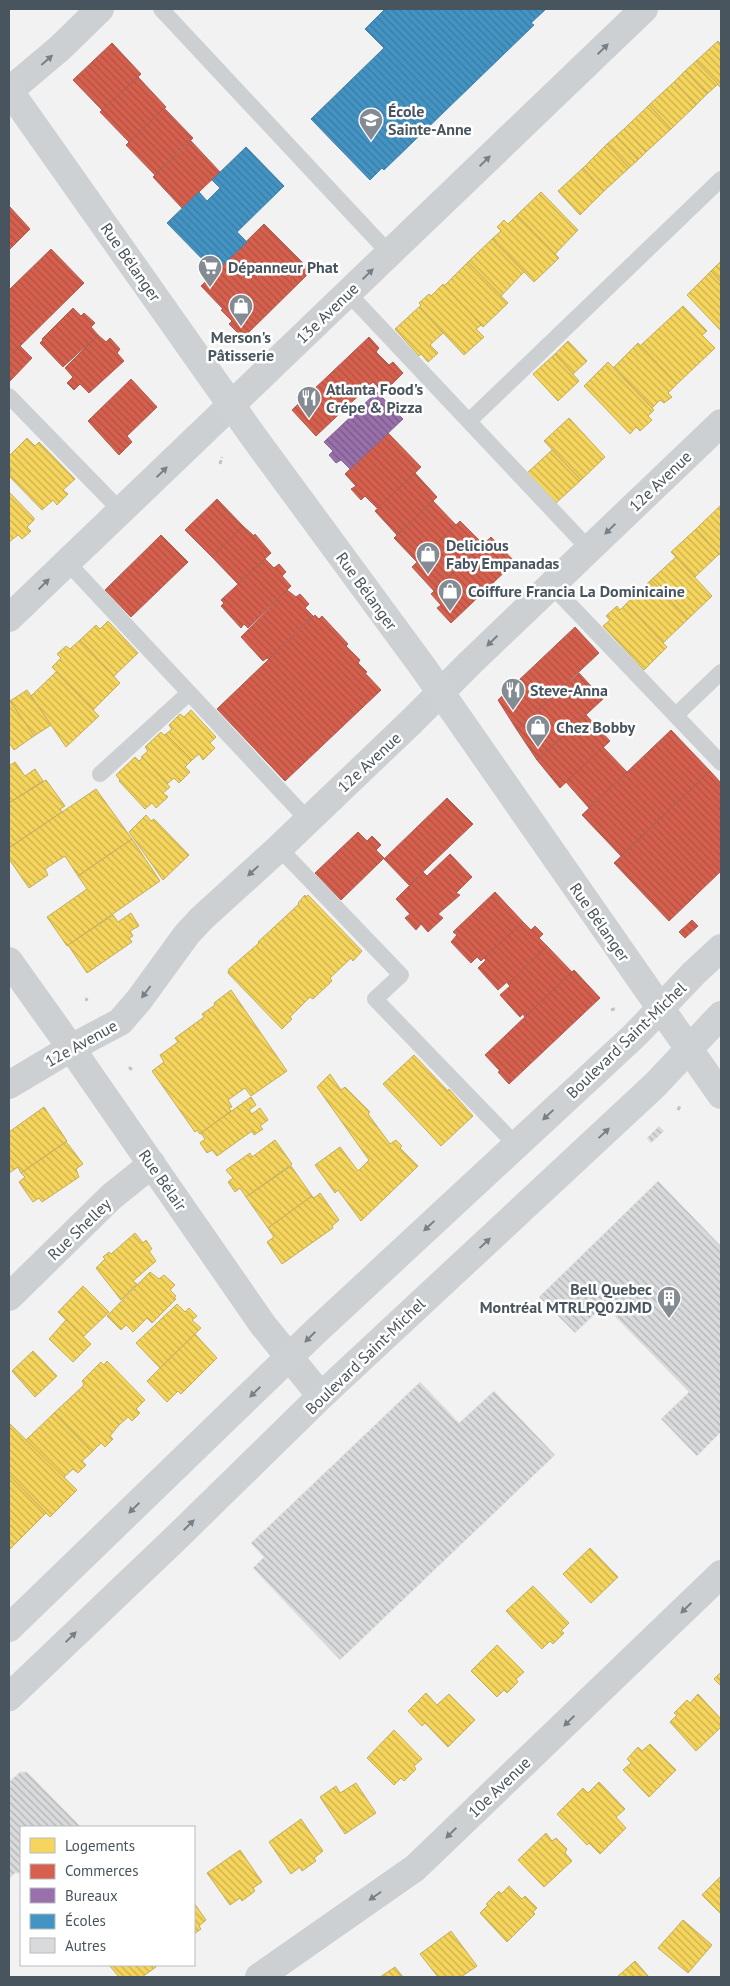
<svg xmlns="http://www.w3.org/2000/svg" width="730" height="1986" viewBox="0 0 730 1986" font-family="'PT Sans',sans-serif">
  <defs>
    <pattern id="homes-back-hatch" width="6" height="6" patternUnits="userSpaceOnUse" patternTransform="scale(1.25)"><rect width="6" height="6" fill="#f6d55c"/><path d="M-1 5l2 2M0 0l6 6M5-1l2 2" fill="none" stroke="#c9af4f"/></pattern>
    <pattern id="shops-back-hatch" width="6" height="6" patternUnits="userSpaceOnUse" patternTransform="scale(1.25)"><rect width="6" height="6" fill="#d6604d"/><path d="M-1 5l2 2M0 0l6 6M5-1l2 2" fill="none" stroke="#b05243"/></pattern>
    <pattern id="offices-back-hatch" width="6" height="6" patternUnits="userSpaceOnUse" patternTransform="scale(1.25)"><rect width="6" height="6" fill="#9970ab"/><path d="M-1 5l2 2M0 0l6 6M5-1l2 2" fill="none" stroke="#785a87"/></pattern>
    <pattern id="schools-back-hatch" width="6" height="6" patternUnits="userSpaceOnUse" patternTransform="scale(1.25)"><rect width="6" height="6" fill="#4393c3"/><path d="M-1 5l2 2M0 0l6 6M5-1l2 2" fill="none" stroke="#3a7ba2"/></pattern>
    <pattern id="building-back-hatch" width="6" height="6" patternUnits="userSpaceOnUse" patternTransform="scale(1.25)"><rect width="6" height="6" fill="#d9dadb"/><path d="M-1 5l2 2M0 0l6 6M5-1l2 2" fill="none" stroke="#b2b3b5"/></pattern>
  </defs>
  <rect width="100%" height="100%" fill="#f2f2f2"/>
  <g fill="url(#homes-back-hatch)" stroke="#c2ae5d">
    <path d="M718,41l3,3v44l-25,-27z"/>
    <path d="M696,61l22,23 -11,10 -22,-23z"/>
    <path d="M685,71l22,23 -11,11 -22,-23z"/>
    <path d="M674,82l22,23 -25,24 -22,-24z"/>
    <path d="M649,105l22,24 -25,23 -22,-23z"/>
    <path d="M624,129l22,23 -8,8 -22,-24z"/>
    <path d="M616,136l22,24 -9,8 -22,-24z"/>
    <path d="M607,144l22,24 -25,23 -21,-23z"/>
    <path d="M583,168l21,23 -24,24 -22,-24z"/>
    <path d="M541,192l37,38 -23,24 -38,-39z"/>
    <path d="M517,215l42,43 -25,24 -42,-43 9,-8 -4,-4 7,-7 4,4z"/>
    <path d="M492,239l32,33 -23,24 -33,-34z"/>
    <path d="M721,261v21l-10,-11z"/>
    <path d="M468,262l40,41 -25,24 -39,-41z"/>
    <path d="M711,271l10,11v49l-34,-36z"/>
    <path d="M443,284l38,41 -5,4 8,8 -20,18 -45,-48 2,-2 -2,-2 10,-9 2,2z"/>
    <path d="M683,306l24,25 -5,4 13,13 -38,36 -37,-38z"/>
    <path d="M419,307l24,26 -13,12 8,8 -10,9 -7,-8 -2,2 -24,-27z"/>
    <path d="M568,341l19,20 -14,13 -18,-20z"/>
    <path d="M638,343l39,41 -9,9 4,4 -8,6 -4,-3 -8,8 -38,-41z"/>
    <path d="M555,354l24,27 -21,20 -25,-27z"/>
    <path d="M608,362l46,48 -6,6 4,4 -12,11 -4,-4 -6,7 -46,-48z"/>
    <path d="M569,418l36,39 -24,23 -37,-39z"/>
    <path d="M27,438l8,8 4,-4 36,37 -12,11 5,4 -11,11 -4,-5 -11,10 -33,-34 2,-7 -2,-2v-11z"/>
    <path d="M552,450l29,30 -25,23 -29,-30z"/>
    <path d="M9,492l25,26v2l-7,7 4,4 -9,8 -4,-4 -9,7z"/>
    <path d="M721,505v51l-25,-27z"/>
    <path d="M696,529l23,25 -24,23 -24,-25z"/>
    <path d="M676,557l36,39 -24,23 -37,-39z"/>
    <path d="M651,580l37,39 -25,24 -37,-39z"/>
    <path d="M626,604l41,43 -23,23 -41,-44 7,-6 -4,-4 11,-10 3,4z"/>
    <path d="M108,621l30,32 -24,23 -34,-36 16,-15 4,4z"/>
    <path d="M80,640l40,43 -27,27 -41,-43 9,-9 -4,-4 9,-8 4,3z"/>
    <path d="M56,672l43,44 -33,31 -35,-51z"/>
    <path d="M27,690l24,35 -17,11 -24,-35z"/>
    <path d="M10,701l24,35 -20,14 -5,-7v-41z"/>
    <path d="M191,710l25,27 -6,6 5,5 -12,12 -4,-6 -7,6 -26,-26 6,-5 -3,-4 11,-11 4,3z"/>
    <path d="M161,732l3,3 2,-1 26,26 -7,7 5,5 -11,11 -5,-5 -7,6 -26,-27 7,-6 -3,-4z"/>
    <path d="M135,757l4,4 4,-3 27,29 -7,6 5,4 -12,11 -4,-5 -7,6 -26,-28 1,-1 -4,-5z"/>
    <path d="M15,762l10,14 10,-7 8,12 -34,22v-37z"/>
    <path d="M46,780l19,26 -5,3 2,3 -53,36v-45z"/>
    <path d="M96,789l36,50 -54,37 -13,-20 -20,13 3,6 -19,13 -20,-29v-11z"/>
    <path d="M146,815l5,6 3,-2 35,36 -26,25 -34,-48z"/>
    <path d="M132,839l28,42 -93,65 -20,-29 40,-28 -9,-13z"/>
    <path d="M305,895l1,2 2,-2 54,56 -9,10 -2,-3 -21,20 2,3 -19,18 -3,-2 -20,20 2,2 -10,10 -54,-56 1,-4 30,-26 -1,-1 41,-38 -1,-1z"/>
    <path d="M131,913l8,13 -9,5 3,5 -4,2 3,4 -45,31 -19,-28 45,-30 5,7z"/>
    <path d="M231,990l56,81 -36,25 -6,-8 -17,12 4,7 -3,1 2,3 -31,23 -3,-4 -2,2 -43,-61 12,-9 -4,-7 18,-13 -3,-4 29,-21 -2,-3 13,-9 -1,-2z"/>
    <path d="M414,1055l34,36 1,-2 24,27 -32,30 -58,-62z"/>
    <path d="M330,1074l11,16 4,-3 25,25 -2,2 22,30 6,-4 6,6 -2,2 18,18 -57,55 -23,-31 -3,3 -20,-28 25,-18 18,24 11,-11 -52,-73z"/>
    <path d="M251,1097l5,8 -7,5 3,4 8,-6 8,12 -8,6 3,3 -9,6 -2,-4 -35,25 -5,-6 -5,3 -7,-10 5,-4 -4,-6z"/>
    <path d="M44,1107l23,34 -46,32 -3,-6 -9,6v-41z"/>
    <path d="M275,1140l17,24 -46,33 -6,-9 -5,4 -7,-10 5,-4 -7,-8 24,-17 2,4z"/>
    <path d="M66,1142l2,2 15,20 -7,5 3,8 -37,25 -3,-4 -6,4 -14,-20 6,-5 -4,-4z"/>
    <path d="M291,1166l21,30 -44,32 -22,-31z"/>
    <path d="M320,1193l19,27 -7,6 1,2 -51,36 -15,-22 7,-5 -6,-9 44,-32 2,2z"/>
    <path d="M135,1233l8,10 3,-3 6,9 -3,2 7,10 -23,20 4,3 -16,16 -25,-32 9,-9 -2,-2 6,-5 2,2z"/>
    <path d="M150,1272l9,7 5,-4 11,10 -5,5 6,6 -2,2 2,1 -24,24 -5,-5 -14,14 -7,-7 -5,5 -14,-14z"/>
    <path d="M83,1286l26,26 -26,25 -25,-25z"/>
    <path d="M177,1304l8,8 4,-4 8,8 -5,4 9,8 -41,40 -24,-25z"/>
    <path d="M66,1320l25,24 -18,18 -24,-23z"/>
    <path d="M195,1334l22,24 -36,36 -3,-3 -11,11 -20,-21z"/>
    <path d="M33,1351l24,25 -22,21 -23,-26z"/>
    <path d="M107,1361l38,39 -9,9 4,4 -8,8 -4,-4 -9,8 -37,-38 2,-3 -2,-3 19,-19 3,3z"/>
    <path d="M82,1387l37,38 -9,11 3,3 -8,8 -4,-4 -9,9 -38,-39z"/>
    <path d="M54,1413l38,39 -10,9 4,4 -8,8 -5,-4 -10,9 -37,-38z"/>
    <path d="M9,1423l68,67 -27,27 -41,-42z"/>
    <path d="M9,1475l37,38 -24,24 -13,-13z"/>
    <path d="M9,1524l13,13 -13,13z"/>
    <path d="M590,1548l28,29 -27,26 -28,-29z"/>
    <path d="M533,1586l36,37 -8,8 3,2 -11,11 -3,-3 -8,8 -36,-38z"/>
    <path d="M497,1645l27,27 -8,7 2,3 -11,11 -3,-3 -7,7 -26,-26z"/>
    <path d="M721,1672v14l-7,-7z"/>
    <path d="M426,1693l11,12 12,-11 26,26 -27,27 -23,-24 -3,3 -14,-15z"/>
    <path d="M698,1694l23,25v8l-25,24 -26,-29 7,-7 -3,-2 13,-13 3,3z"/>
    <path d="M394,1730l28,29 -8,7 2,3 -12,12 -3,-3 -7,7 -27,-27z"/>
    <path d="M650,1744l26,26 -27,27 -26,-27 8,-7 -4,-4 11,-12 4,4z"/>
    <path d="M599,1782l26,27 -9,8 10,11 -26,26 -11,-11 -2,2 -30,-31 26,-26 5,5z"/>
    <path d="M356,1783l20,30 -31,21 -25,-37 16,-11 4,7z"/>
    <path d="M301,1819l22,32 -9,7 2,3 -14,10 -2,-4 -9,7 -22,-32z"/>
    <path d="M546,1833l6,8 4,-3 11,11 -2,4 7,8 -28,26 -26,-27z"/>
    <path d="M240,1850l22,32 -9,6 2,3 -13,10 -2,-3 -10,7 -23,-32z"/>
    <path d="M721,1876v38l-19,-19z"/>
    <path d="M509,1886l13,13 3,-3 12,12 -4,4 2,2 -28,28 -27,-29 8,-8 -2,-1 13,-13 2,3z"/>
    <path d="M194,1903l12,17 -7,6 2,3 -7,5z"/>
    <path d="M683,1920l29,25 -24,28 -30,-25z"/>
    <path d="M451,1931l26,35 -16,11h-23l-18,-23z"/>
    <path d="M635,1961l14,16h-32z"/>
    <path d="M109,1965h46l1,2 -14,10h-23z"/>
    <path d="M395,1967l8,10h-23z"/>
  </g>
  <g fill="url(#shops-back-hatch)" stroke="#ab5c52">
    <path d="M112,43l29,31 -39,36 -29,-30z"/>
    <path d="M138,77l28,30 -37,35 -29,-30z"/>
    <path d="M164,108l29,30 -38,37 -29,-30z"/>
    <path d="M191,141l29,31 -38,36 -29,-31z"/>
    <path d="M9,206l21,23 -21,21z"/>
    <path d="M264,224l47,47 -68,67 -14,-14 3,-3 -11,-11 2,-1 -22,-23z"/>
    <path d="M51,249l33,34 -75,74v-67z"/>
    <path d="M73,308l8,8 3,-3 11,10 -4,4 7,8 -35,32 -23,-24 3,-3 -1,-1z"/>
    <path d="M98,335l8,7 4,-4 10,11 -3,4 7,8 -35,32 -9,-9 -6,6 -7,-7 6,-6 -8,-9z"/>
    <path d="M369,337l10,11 -3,4 13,13 4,-3 10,11 -20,20 -10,-11 -57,54 -24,-26z"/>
    <path d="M20,346l12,12 -23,24v-25z"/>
    <path d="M131,379l26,28 -30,29 5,6 -13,13 -31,-34z"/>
    <path d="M388,433l33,34 -43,42 -13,-13 -4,4 -10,-11 5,-3 -11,-12z"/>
    <path d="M415,473l22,24 -40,38 -22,-24z"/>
    <path d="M217,499l26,27 -31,31 -27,-27z"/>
    <path d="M433,501l23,24 -39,37 -23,-24z"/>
    <path d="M460,521l23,23 -49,47 -22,-24z"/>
    <path d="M243,526l11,10 1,-2 16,19 -33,31 -26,-27z"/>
    <path d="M161,535l27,27 -57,55 -26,-27z"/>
    <path d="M491,537l24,25 -64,61 -14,-15 4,-3 -10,-11z"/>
    <path d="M265,559l9,9 5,-4 7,8 -4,4 9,10 -43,42 -4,-4 -3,4 -20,-22 3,-3 -3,-3z"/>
    <path d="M287,590l9,7 4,-3 9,10 -4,4 8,8 -44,43 -2,-1 -4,3 -22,-24z"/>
    <path d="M315,615l4,4 3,-3 26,28 -2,2 14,14 -2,3 9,9 -2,1 16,17 -96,91 -68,-72z"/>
    <path d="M575,627l24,26 -82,77 -19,-30z"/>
    <path d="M579,673l24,26 -66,61 -20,-30z"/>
    <path d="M586,715l24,26 -50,47 -23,-28z"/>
    <path d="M671,730l39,41 -89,85 -39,-41z"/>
    <path d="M603,747l24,25 -38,36 -23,-26z"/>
    <path d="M710,771l11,12v88l-52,50 -55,-58z"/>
    <path d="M447,798l26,26 -64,61 -25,-26z"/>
    <path d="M358,832l9,9 5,-5 9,9 -5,5 8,8 -43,42 -26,-27z"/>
    <path d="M450,854l22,23 -16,16 4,2 -22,19 5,4 -15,14 -7,-8 -5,6 -11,-12 5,-4 -14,-15 27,-27 4,4z"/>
    <path d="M495,892l28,30 -42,39 -4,-4 -6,6 -20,-21 6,-7 -4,-3z"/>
    <path d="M692,920l6,6 -13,12 -6,-6z"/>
    <path d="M523,922l8,8 4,-4 8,8 -4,4 8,8 -39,38 -1,-2 -9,8 -20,-22 8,-8 -2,-2z"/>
    <path d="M547,946l25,26 -47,45 -2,-3 -3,3 -20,-22 10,-9 -2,-2z"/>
    <path d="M574,970l26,28 -91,86 -11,-12 2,-1 -15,-16z"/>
  </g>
  <path fill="url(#offices-back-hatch)" stroke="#816894" d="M377,392l26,27 -53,50 -9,-9 -5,3 -7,-8 4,-4 -9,-9z"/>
  <g fill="url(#schools-back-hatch)" stroke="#4480a5">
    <path d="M385,9h161l-15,14 3,2 -150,145 -2,-2 -12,12 -59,-61 73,-71 -19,-19z"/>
    <path d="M246,147l38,39 -47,46 10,10 -32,30 -48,-49 32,-31 8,9 13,-13 -8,-8z"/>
  </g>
  <g fill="url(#building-back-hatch)" stroke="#e3e4e5">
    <path d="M659,1126l5,5 -13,12 -4,-5z"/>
    <path d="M658,1181l63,65v186l-24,24 -36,-37 28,-27 -85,-87 -29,28 -36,-36z"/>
    <path d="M420,1382l39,41 35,-32 61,64 -215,205 -87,-92 11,-11 -13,-14z"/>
    <path d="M20,1772h7l54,55h-60v46h-6l-6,6v-97z"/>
  </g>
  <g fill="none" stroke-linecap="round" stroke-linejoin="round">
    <g stroke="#bbc7c3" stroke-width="3" stroke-dasharray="4 2.5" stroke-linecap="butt">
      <path d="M220,464l2,-7"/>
      <path d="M86,1001l1,-3"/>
      <path d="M611,1010l6,-2"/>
      <path d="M129,1067l3,3"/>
      <path d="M678,1110l3,-6"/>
    </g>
    <g stroke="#cdd0d2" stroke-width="16">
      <path d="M161,9l228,244"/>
      <path d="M348,293l241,256"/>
      <path d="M9,396l112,115"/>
      <path d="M469,421l252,-242"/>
      <path d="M67,562l241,258"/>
      <path d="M551,585l170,178"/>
      <path d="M676,715l45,-43"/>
      <path d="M100,774l89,-81"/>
      <path d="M279,848l122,127 -26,24 141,146"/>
    </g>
    <g stroke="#cdd0d2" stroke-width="28">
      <path d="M9,91l51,-43 40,-39"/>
      <path d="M9,618l635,-609"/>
      <path d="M9,961l62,87 192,277 58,71"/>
      <path d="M9,1085l62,-37 49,-26 19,-22 48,-66 15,-16 77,-70 132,-126 60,-60 250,-239"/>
      <path d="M9,1297l102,-100 41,-33"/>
      <path d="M259,1977l156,-109 306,-294"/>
    </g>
    <g stroke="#cdd1d3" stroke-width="28">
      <path d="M9,90l244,346 172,234 296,425"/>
      <path d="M9,1628l306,-296 320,-297 59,-62 27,-25"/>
      <path d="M9,1697l169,-161 143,-140 334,-311 66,-70"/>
    </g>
  </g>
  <defs><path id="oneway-solid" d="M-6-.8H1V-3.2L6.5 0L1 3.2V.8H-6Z" transform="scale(1.25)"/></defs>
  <g fill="#777f87">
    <use href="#oneway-solid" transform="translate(603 49) rotate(-44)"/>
    <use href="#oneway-solid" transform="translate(47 60) rotate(-41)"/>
    <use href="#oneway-solid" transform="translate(485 161) rotate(-44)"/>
    <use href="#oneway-solid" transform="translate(368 274) rotate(-44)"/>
    <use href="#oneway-solid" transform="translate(162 472) rotate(-44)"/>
    <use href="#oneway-solid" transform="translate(610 529) rotate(136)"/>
    <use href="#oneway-solid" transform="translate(44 584) rotate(-44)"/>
    <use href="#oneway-solid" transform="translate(492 641) rotate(136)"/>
    <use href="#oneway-solid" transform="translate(253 871) rotate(137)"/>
    <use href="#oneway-solid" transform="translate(146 992) rotate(127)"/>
    <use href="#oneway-solid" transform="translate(686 1608) rotate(136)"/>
    <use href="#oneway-solid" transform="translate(569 1721) rotate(136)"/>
    <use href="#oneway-solid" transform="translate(451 1833) rotate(136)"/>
    <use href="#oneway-solid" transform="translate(375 1896) rotate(145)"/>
  </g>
  <g fill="#778087">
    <use href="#oneway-solid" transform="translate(548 1115) rotate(137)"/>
    <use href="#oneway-solid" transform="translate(604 1133) rotate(-43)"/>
    <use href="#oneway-solid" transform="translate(429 1226) rotate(137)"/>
    <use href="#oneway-solid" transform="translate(485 1243) rotate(-43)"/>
    <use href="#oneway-solid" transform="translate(310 1337) rotate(135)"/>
    <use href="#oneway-solid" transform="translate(255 1392) rotate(136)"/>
    <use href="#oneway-solid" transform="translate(134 1508) rotate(136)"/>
    <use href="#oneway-solid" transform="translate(189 1525) rotate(-44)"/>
    <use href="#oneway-solid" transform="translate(71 1637) rotate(-44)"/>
  </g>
  <defs>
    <symbol id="school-pin" viewBox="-11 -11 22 30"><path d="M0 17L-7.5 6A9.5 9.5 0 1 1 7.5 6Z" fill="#848b92" stroke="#fff"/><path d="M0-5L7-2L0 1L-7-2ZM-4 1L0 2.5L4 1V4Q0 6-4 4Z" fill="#fff"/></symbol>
    <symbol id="supermarket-pin" viewBox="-11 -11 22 30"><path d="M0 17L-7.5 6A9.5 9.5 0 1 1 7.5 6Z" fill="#848b92" stroke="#fff"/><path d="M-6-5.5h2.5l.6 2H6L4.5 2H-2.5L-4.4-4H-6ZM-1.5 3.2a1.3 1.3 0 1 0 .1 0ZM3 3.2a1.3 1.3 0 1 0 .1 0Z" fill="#fff"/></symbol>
    <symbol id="shop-pin" viewBox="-11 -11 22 30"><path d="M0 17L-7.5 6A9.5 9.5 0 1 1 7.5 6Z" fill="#848b92" stroke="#fff"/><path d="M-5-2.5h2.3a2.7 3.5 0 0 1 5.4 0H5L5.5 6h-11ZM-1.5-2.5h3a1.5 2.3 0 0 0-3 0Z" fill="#fff"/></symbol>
    <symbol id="restaurant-pin" viewBox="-11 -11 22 30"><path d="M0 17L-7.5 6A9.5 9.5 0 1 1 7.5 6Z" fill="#848b92" stroke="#fff"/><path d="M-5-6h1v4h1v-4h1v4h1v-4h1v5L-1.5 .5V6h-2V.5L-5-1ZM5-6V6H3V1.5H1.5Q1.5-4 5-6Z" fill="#fff"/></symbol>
    <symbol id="building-pin" viewBox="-11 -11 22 30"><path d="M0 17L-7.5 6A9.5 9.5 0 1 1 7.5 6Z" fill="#848b92" stroke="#fff"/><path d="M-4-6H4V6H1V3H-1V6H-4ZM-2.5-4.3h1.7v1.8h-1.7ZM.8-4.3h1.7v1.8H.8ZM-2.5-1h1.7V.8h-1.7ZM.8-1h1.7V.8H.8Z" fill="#fff"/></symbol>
  </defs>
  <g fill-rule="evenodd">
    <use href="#school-pin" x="357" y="106" width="28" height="38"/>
    <use href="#supermarket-pin" x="196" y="253" width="28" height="38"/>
    <use href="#shop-pin" x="227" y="292" width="28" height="38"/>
    <use href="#restaurant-pin" x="295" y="384" width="28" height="38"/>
    <use href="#shop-pin" x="414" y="540" width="28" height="38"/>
    <use href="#shop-pin" x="436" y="577" width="28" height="38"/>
    <use href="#restaurant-pin" x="499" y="676" width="28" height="38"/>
    <use href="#shop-pin" x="524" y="713" width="28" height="38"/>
    <use href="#building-pin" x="655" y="1284" width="28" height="38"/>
  </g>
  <g text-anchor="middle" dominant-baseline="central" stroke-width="5" stroke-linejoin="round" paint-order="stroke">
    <g font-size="16" font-weight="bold" fill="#48545e" stroke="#fff" text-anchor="start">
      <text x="388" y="111">École<tspan x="388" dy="18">Sainte-Anne</tspan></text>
      <text x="228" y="267">Dépanneur Phat</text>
      <text x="241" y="337" text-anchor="middle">Merson's<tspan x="241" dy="18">Pâtisserie</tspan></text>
      <text x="326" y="389">Atlanta Food's<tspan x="326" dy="18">Crépe &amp; Pizza</tspan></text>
      <text x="446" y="545">Delicious<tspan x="446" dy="18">Faby Empanadas</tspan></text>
      <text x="468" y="591">Coiffure Francia La Dominicaine</text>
      <text x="530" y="690">Steve-Anna</text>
      <text x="556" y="727">Chez Bobby</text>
      <text x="652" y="1289" text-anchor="end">Bell Quebec<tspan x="652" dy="18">Montréal MTRLPQ02JMD</tspan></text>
    </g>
    <g font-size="16" fill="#48545e" stroke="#fff">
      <text transform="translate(131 262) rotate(55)">Rue Bélanger</text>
      <text transform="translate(327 313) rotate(-44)">13e Avenue</text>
      <text transform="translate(660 481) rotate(-44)">12e Avenue</text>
      <text transform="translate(367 591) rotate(54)">Rue Bélanger</text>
      <text transform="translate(369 762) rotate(-43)">12e Avenue</text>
      <text transform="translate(600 922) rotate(55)">Rue Bélanger</text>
      <text transform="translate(626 1040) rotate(-44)">Boulevard Saint-Michel</text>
      <text transform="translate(81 1043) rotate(-29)">12e Avenue</text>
      <text transform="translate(163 1180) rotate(55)">Rue Bélair</text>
      <text transform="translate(79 1229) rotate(-44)">Rue Shelley</text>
      <text transform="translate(365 1356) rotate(-44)">Boulevard Saint-Michel</text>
      <text transform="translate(499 1787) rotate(-44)">10e Avenue</text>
    </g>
  </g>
  <rect width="730" height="1986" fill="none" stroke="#48545e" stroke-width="20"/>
  <rect x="20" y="1826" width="175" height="140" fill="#ffffff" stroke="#b6bbbf"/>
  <rect x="30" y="1838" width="25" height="15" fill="#f6d55c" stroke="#b6bbbf"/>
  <text x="65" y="1851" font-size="15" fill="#48545e">Logements</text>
  <rect x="30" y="1864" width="25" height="15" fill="#d6604d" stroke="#b6bbbf"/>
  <text x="65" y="1876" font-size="15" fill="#48545e">Commerces</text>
  <rect x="30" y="1888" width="25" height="15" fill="#9970ab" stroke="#b6bbbf"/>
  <text x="65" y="1901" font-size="15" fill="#48545e">Bureaux</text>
  <rect x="30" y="1914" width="25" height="15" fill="#4393c3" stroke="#b6bbbf"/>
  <text x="65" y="1926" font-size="15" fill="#48545e">Écoles</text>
  <rect x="30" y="1938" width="25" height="15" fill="#d9dadb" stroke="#b6bbbf"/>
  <text x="65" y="1951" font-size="15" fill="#48545e">Autres</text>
</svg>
